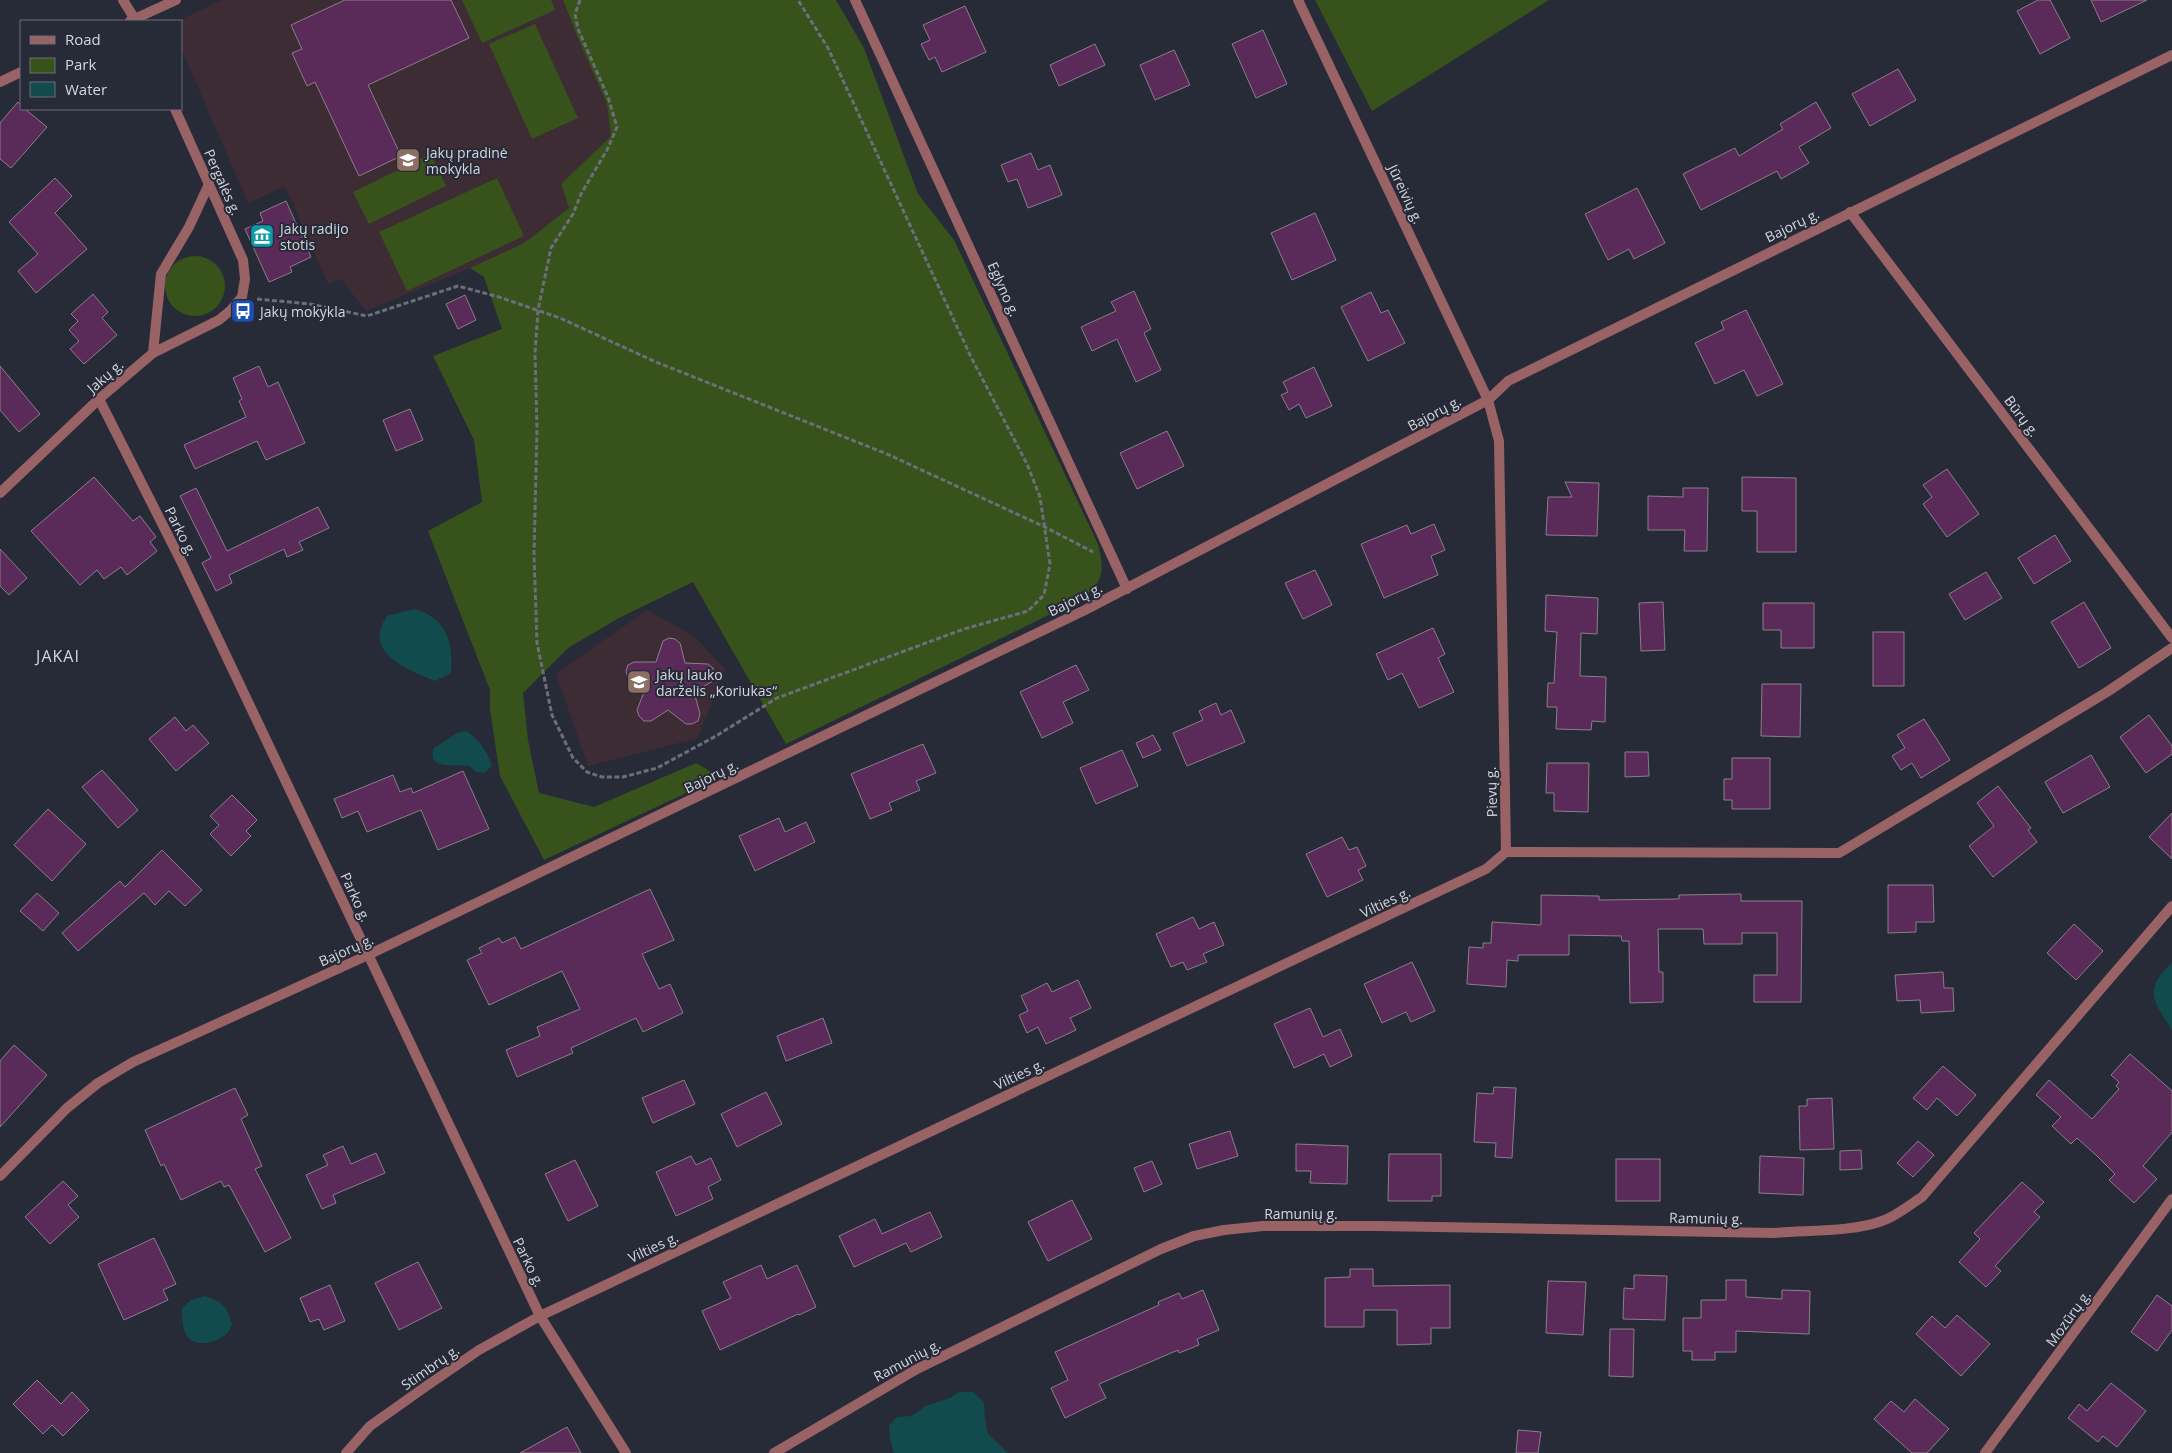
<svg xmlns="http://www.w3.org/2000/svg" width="2172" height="1453" viewBox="0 0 2172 1453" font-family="'Open Sans',sans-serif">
  <rect width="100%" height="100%" fill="#272a37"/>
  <g fill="#3e2c35">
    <path d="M222,0h341l14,36 30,68 4,32 -50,48 8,24 -45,35 -54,25 -104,43 -25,-32 -13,5 -43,-98 -37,17 -67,-155 1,-29z"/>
    <path d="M647,610l48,27 30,32 -27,69 -110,28 -32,-92z"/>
  </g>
  <g fill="#37521b">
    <path d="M462,0h89l4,10 -73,33z"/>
    <path d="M563,0h273l28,48 54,146 36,46 144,304c7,29 6,38 -19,56l-293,144 -93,-162 -74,36 -51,30 -45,45 5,47 11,53 55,14 102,-44 24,14 -176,83 -44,-84 -10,-67v-19l-62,-159 54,-29 -8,-62 -41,-84 69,-27 -18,-52 -14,-9 54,-25 45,-35 -8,-24 50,-48 -4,-32 -30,-68z"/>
    <path d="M1315,0h234l-177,111z"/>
    <path d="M535,24l43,94 -46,21 -43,-95z"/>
    <path d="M431,154l15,32 -77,38 -16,-32z"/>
    <path d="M497,178l27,58 -117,55 -28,-59z"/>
    <circle cx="195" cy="286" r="30"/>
  </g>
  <g fill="#114b4e">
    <path d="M414,609c32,8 40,34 37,64l-16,8c-28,-12 -73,-28 -48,-65z"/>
    <path d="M466,731c13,8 21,20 26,35l-8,7 -8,-1 -7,-6c-13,-2 -43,5 -35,-18l23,-15z"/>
    <path d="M2172,963v67c-19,-29 -29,-41 0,-67z"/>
    <path d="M205,1296c18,6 21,9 27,28 -1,3 -3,8 -6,10 -9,9 -31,14 -39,2 -5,-8 -5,-19 -5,-28l9,-8z"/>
    <path d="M959,1392h14l11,10 1,16 3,16 20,19h-114l-4,-13 -1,-15 8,-8 14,-1 15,-10 24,-8z"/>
  </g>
  <g fill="#5a2a58" stroke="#8b7e8a">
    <path d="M345,0h106l18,38 -101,47 33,71 -42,20 -44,-94 -8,4 -15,-33 10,-4 -11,-24z"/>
    <path d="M2038,0h12l20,38 -30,16 -23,-43z"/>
    <path d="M2091,0h56l-46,22z"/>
    <path d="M965,6l21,46 -44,20 -7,-15 -6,3 -8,-16 9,-4 -7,-15z"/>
    <path d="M1263,30l24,54 -31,14 -24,-54z"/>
    <path d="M1095,44l10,21 -46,21 -9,-21z"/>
    <path d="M1174,50l16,35 -35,15 -15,-35z"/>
    <path d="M1898,69l18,31 -46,26 -18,-32z"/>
    <path d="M18,102l3,3v4h4l22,18 -36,41 -11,-9v-36z"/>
    <path d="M1816,102l15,26 -32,19 10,16 -28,16 -4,-8 -76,39 -18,-36 52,-26 4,8 44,-27 -3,-5z"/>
    <path d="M1031,153l7,17 12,-5 12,30 -34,13 -11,-29 -9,3 -7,-17z"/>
    <path d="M55,178l17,18 -17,17 32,36 -51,44 -18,-22 20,-17 -29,-32z"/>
    <path d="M1637,188l28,55 -31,16 -5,-10 -21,11 -23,-46z"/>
    <path d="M286,201l25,56 -21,10 2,5 -23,10 -24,-53 18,-8 -3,-8z"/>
    <path d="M1315,213l21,47 -44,20 -21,-47z"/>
    <path d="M1134,291l17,38 -7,4 17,37 -25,12 -19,-43 -25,12 -11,-24 35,-16 -5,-9z"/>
    <path d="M1371,292l10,21 7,-3 17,33 -37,18 -27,-54z"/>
    <path d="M93,294l15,18 -6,6 15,17 -33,29 -14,-15 9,-8 -10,-11 9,-9 -7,-7z"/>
    <path d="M465,295l11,25 -18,9 -12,-25z"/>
    <path d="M1746,310l37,74 -26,12 -13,-26 -29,14 -20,-41 29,-14 -3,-7z"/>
    <path d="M0,366l40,48 -21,18 -19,-22z"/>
    <path d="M259,366l9,21 10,-5 27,61 -39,17 -9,-19 -62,28 -11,-24 62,-28 -7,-16 3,-2 -9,-21z"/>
    <path d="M1314,367l18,39 -26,12 -7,-14 -10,6 -8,-15 7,-3 -5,-10z"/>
    <path d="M410,409l13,31 -27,11 -13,-31z"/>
    <path d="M1167,431l17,35 -47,23 -17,-36z"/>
    <path d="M1947,469l32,45 -32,23 -24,-33 9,-7 -9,-12z"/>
    <path d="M94,477l39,44 7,-5 16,21 -6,5 7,9 -30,24 -6,-8 -17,12 -7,-9 -17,15 -49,-54z"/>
    <path d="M1742,477l54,1v74h-39v-41h-15z"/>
    <path d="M1565,482l34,1 -2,53 -51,-1 2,-38h24z"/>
    <path d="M196,488l31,63 91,-44 11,21 -30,14 4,8 -16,7 -3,-8 -55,26 3,8 -16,8 -14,-28 9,-5 -31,-62z"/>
    <path d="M1683,488h25l-1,63h-23l1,-21h-37v-34l35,1z"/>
    <path d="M1434,524l11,26 -14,6 7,19 -54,23 -23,-54 46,-19 4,9z"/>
    <path d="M2055,535l16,26 -37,23 -16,-26z"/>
    <path d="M0,549l27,29 -18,17 -9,-9z"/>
    <path d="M1315,570l17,35 -29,14 -18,-36z"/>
    <path d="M1986,572l16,26 -37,22 -16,-26z"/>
    <path d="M1546,595l52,3 -1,36 -16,-1 -1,43 26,1 -1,45 -13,-1 -1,9 -35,-1 1,-22h-10l1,-24h6l3,-51 -12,-1z"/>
    <path d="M1663,602l2,48 -24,1 -2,-48z"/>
    <path d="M2084,602l27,46 -32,20 -28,-46z"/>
    <path d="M1763,603h51v45h-33v-18h-18z"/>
    <path d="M1433,628l12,26 -7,4 16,34 -35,16 -17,-35 -14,7 -12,-26z"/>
    <rect x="1873" y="632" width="31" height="54"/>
    <path d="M669,638l6,1 5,4 5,20 23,1 5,4 2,7 -2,6 -19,11 6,22 -2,7 -6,3h-6l-18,-14 -17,11h-7l-5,-5 -2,-6 7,-18 -16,-14 -2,-7 2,-6 6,-3h22l7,-21z"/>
    <path d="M1076,665l13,25 -26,12 10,21 -31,15 -22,-46z"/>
    <path d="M1762,684h39l-1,53 -39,-1z"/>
    <path d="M1216,703l5,12 10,-5 14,32 -58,24 -14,-33 30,-13 -4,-9z"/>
    <path d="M2149,715l23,31v8l-26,19 -26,-36z"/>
    <path d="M175,717l11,14 7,-6 16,18 -33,28 -27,-32z"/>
    <path d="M1924,719l26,41 -29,18 -9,-15 -11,7 -9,-14 13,-8 -8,-13z"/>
    <path d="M1153,735l8,15 -18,8 -7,-15z"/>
    <path d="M923,744l13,29 -20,8 4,9 -31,13 3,7 -22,9 -19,-45z"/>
    <path d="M1122,750l16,36 -42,18 -16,-36z"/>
    <path d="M1625,752h23l1,24 -24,1z"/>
    <path d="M2091,755l19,32 -47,26 -18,-31z"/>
    <path d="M1732,758h38v51h-38v-9h-8v-21h8z"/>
    <path d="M1547,763h42l-1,49 -34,-1v-18h-8z"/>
    <path d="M102,770l36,40 -20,18 -36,-41z"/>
    <path d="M463,771l26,58 -51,21 -17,-40 -54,22 -9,-21 -16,7 -8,-19 59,-24 7,17 11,-4 2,5z"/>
    <path d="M1998,786l33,42 -3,2 9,12 -44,35 -24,-31 25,-20 -17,-23z"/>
    <path d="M232,795l25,25 -11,11 5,5 -20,20 -21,-22 9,-9 -9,-9z"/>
    <path d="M48,809l38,35 -34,37 -38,-36z"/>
    <path d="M2172,813v46l-23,-22z"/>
    <path d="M779,818l6,14 21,-10 9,20 -60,29 -16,-35z"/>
    <path d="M1342,837l7,13 8,-3 9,19 -8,4 5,10 -36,17 -21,-43z"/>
    <path d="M162,850l40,40 -17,16 -16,-15 -14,14 -11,-12 -66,58 -16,-18 58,-52 5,6z"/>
    <path d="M1888,885h45l1,37h-18v10l-28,1z"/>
    <path d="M650,889l24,51 -32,14 17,35 11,-5 13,29 -40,19 -7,-14 -65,30 2,5 -56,24 -11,-27 34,-14 -3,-9 43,-18 -18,-38 -73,34 -22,-45 15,-7 -3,-5 20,-10 3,5 13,-6 6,12z"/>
    <path d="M37,893l22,20 -16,18 -23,-20z"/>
    <path d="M1741,894v7h61l-1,101h-47v-27h23v-42h-35v11h-38l-1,-15h-45l1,43h4v30l-33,1 -1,-62h-7l-1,-5 -52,-1v20h-51v6l-11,-1 -1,27 -39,-3 2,-37 14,1v-5h8l1,-21 49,3v-30l58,1v4l80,-1v-4z"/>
    <path d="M1193,917l6,12 15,-7 10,23 -21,9 4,8 -20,8 -4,-8 -12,5 -15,-33z"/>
    <path d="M2074,924l29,27 -27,29 -29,-27z"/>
    <path d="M1412,962l23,49 -24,11 -5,-10 -24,11 -18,-39z"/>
    <path d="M1943,972l1,16h9l1,23 -33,2 -1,-13 -23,1 -2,-26z"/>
    <path d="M1078,980l13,28 -21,10 6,12 -30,14 -8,-17 -11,6 -8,-18 9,-4 -7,-15 26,-13 5,9z"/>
    <path d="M1310,1008l13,29 17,-8 12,27 -22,11 -6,-13 -30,14 -20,-44z"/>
    <path d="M823,1018l9,25 -46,18 -9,-25z"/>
    <path d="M14,1045l33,30 -47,52v-66z"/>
    <path d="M2130,1054l42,37v41l-29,34 14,13 -23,24 -25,-23 6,-6 -19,-19 -19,-17 -6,6 -19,-18 9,-9 -25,-22 13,-15 43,39 27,-30 -3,-3 3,-4 -8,-7z"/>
    <path d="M1943,1066l33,29 -19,21 -20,-18 -10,12 -14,-12z"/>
    <path d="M684,1080l11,24 -42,19 -11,-25z"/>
    <path d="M1494,1087l22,1 -4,70 -17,-1 1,-14 -22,-1 3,-49 16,1z"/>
    <path d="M235,1088l13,27 -7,4 21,47 -7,3 36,69 -26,14 -36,-67 -5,2 -3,-6 -40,19 -17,-36 -3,2 -16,-36z"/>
    <path d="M766,1092l16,32 -45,23 -16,-33z"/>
    <path d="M1832,1098l2,51 -34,1 -1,-44h8v-7z"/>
    <path d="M1230,1131l8,25 -41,13 -8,-25z"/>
    <path d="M1918,1141l16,14 -21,22 -16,-14z"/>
    <path d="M1296,1144l52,2 -1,38 -37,-1 1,-12h-15z"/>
    <path d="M343,1146l8,18 25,-11 9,20 -52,22 3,8 -14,6 -16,-34 22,-10 -5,-10z"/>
    <path d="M1861,1150l1,19 -22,1v-19z"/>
    <path d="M1389,1154h52v42h-9v5h-44z"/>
    <path d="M691,1156l5,9 15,-7 10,22 -13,7 5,12 -37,17 -20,-44z"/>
    <path d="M1760,1156l44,2 -1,37 -44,-2z"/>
    <rect x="1616" y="1159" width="44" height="42"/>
    <path d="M575,1160l23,46 -30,15 -23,-47z"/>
    <path d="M1152,1161l10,23 -18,8 -10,-24z"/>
    <path d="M63,1181l15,15 -10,9 11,12 -29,27 -25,-27z"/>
    <path d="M2022,1182l22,20 -10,10 6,5 -45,49 6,5 -15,16 -27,-25 21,-23 -6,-6z"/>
    <path d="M1072,1200l20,39 -44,22 -20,-39z"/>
    <path d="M930,1212l12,25 -31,15 -5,-9 -52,24 -15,-31 36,-17 7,15z"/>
    <path d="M154,1238l22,46 -13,6 5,10 -44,20 -26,-56z"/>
    <path d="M418,1262l24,46 -43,22 -24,-47z"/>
    <path d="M761,1265l6,14 30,-14 19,42 -17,8 -1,-1 -78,36 -18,-39 29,-13 -8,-16z"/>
    <path d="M1350,1269h23v17l77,-1v43h-19v16l-34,1v-35h-33v17h-39v-49l25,-1z"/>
    <path d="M1634,1275l33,1 -2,44 -42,-1 1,-31 10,1z"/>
    <path d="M1726,1280h20v17l36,2v-9l28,1 -1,43 -73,-3v21h-21v8h-23v-9h-9v-33h18v-18h25z"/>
    <path d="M1548,1281l38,1 -3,53 -37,-2z"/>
    <path d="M330,1285l15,36 -21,9 -5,-11 -9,3 -10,-24z"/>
    <path d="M1203,1290l16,40 -22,9 2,6 -20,8 -1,-3 -79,34 7,14 -41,20 -14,-30 17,-8 -13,-28 104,-47 -1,-3 21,-9 3,6z"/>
    <path d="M2157,1295l15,11v24l-15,21 -26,-19z"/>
    <path d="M1957,1315l33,29 -29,32 -45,-42 16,-18 13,12z"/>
    <path d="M1610,1329h24l-1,48 -24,-1z"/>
    <path d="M37,1380l24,24 11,-12 17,18 -26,26 -11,-11 -9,9 -30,-30z"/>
    <path d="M2111,1383l35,28 -29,36 -14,-11 -5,6 -30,-24 11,-14 8,7z"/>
    <path d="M1915,1399l34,30 -22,24h-15l-38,-34 17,-18 13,11z"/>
    <path d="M567,1427l14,26h-61z"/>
    <path d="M1518,1430l23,2 -3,21h-22z"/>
  </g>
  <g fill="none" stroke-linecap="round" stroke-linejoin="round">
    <g stroke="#6c6f7a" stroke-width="3" stroke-dasharray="5 2.5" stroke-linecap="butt">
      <path d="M580,0l-5,14 3,15 30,68 9,30 -10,23 -26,44 -8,20 -22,34 -13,62 -3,43 2,76 -3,125 3,89 15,72 21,43 14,14 15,5h21l34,-9 59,-32 61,-38 187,-69 64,-18 16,-16 6,-31 -10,-67 -13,-33 -56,-107 -143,-309 -30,-48"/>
      <path d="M257,299l53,5 57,12 91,-30 41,11 61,21 96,44 231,92 158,73 48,25"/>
    </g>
    <g stroke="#996366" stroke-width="10">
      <path d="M123,0l13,21"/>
      <path d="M855,0l272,589"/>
      <path d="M1298,0l174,366 16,34 11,41 7,411"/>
      <path d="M130,21l46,-21"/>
      <path d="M0,82l21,-10"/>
      <path d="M1850,212l322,426"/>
      <path d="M153,353l8,-79 28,-47 20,-43"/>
      <path d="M99,399l83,164 358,753 86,137"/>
      <path d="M0,493l99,-94 54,-46 66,-33 12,-10 11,-13 3,-18 -2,-19 -68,-151"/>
      <path d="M1506,852l333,1 268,-161 65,-44"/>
      <path d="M0,1176l67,-68 31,-25 35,-21 235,-107 717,-345 403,-210 20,-19 664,-326"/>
      <path d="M346,1453l24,-27 55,-39 54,-37 61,-34 946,-447 20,-17"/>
      <path d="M774,1453l143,-84 244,-120 33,-13 30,-6 39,-4h115l396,7c32,-3 79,-1 108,-12 15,-5 27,-16 40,-24l250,-291"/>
      <path d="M1985,1453l187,-254"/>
    </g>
  </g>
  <defs>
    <symbol id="school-square" viewBox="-11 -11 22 22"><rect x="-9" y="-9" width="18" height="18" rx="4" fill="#8d6e63" stroke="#272a37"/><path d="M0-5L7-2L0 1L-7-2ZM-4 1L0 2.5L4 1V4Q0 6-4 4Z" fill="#fff"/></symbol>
    <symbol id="museum-square" viewBox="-11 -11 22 22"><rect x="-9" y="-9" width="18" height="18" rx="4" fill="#0f9aa8" stroke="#272a37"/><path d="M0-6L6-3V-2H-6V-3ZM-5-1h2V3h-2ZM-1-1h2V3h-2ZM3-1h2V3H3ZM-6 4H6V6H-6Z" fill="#fff"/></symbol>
    <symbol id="bus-square" viewBox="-11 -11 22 22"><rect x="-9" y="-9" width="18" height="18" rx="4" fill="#1a4fb4" stroke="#272a37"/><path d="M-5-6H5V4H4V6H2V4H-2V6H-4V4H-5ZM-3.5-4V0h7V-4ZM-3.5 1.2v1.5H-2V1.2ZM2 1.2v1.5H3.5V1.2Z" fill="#fff"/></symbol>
  </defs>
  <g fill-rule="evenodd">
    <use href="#school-square" x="394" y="146" width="28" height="28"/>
    <use href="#museum-square" x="248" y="222" width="28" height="28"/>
    <use href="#bus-square" x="229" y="297" width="28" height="28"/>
    <use href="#school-square" x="625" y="668" width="28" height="28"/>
  </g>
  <g text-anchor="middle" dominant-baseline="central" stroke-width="4" stroke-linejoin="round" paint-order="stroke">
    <g font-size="14" fill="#d4d7df" stroke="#272a37" text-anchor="start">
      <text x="426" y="152">Jakų pradinė<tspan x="426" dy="16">mokykla</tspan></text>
      <text x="280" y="228">Jakų radijo<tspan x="280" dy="16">stotis</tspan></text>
      <text x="260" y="311">Jakų mokykla</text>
      <text x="656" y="674">Jakų lauko<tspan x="656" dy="16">darželis „Koriukas“</tspan></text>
    </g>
    <g font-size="14" fill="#d4d7df" stroke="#272a37">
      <text transform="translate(223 182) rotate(66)">Pergalės g.</text>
      <text transform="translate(1406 194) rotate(65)">Jūreivių g.</text>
      <text transform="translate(1792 225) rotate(-26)">Bajorų g.</text>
      <text transform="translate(1004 289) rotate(66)">Eglyno g.</text>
      <text transform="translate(105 376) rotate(-41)">Jakų g.</text>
      <text transform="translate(1434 413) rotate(-28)">Bajorų g.</text>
      <text transform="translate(2022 416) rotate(53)">Būrų g.</text>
      <text transform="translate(181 531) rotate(63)">Parko g.</text>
      <text transform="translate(1075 599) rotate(-26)">Bajorų g.</text>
      <text transform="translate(711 776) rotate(-26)">Bajorų g.</text>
      <text transform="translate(1491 792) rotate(-92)">Pievų g.</text>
      <text transform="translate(356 897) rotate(65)">Parko g.</text>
      <text transform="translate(1385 902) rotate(-25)">Vilties g.</text>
      <text transform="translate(346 950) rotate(-24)">Bajorų g.</text>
      <text transform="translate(1019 1074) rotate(-25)">Vilties g.</text>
      <text x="1301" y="1213">Ramunių g.</text>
      <text transform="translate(1706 1218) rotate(1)">Ramunių g.</text>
      <text transform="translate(653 1247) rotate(-25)">Vilties g.</text>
      <text transform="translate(529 1262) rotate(64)">Parko g.</text>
      <text transform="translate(2068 1318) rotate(-54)">Mozūrų g.</text>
      <text transform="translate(907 1360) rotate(-28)">Ramunių g.</text>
      <text transform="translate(430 1367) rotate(-35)">Stimbrų g.</text>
    </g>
    <g font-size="16" letter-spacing="1" fill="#d4d7df" stroke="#272a37">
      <text x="58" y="656">JAKAI</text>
    </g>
  </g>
  <rect x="20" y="20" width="162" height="90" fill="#272a37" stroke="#6c6f7a"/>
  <rect x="30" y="36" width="25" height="8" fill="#996366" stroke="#6c6f7a"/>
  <text x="65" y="45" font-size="15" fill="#d4d7df">Road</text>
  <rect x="30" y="58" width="25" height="15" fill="#37521b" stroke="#6c6f7a"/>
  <text x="65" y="70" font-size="15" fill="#d4d7df">Park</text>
  <rect x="30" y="82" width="25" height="15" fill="#114b4e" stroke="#6c6f7a"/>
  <text x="65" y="95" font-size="15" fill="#d4d7df">Water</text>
</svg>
